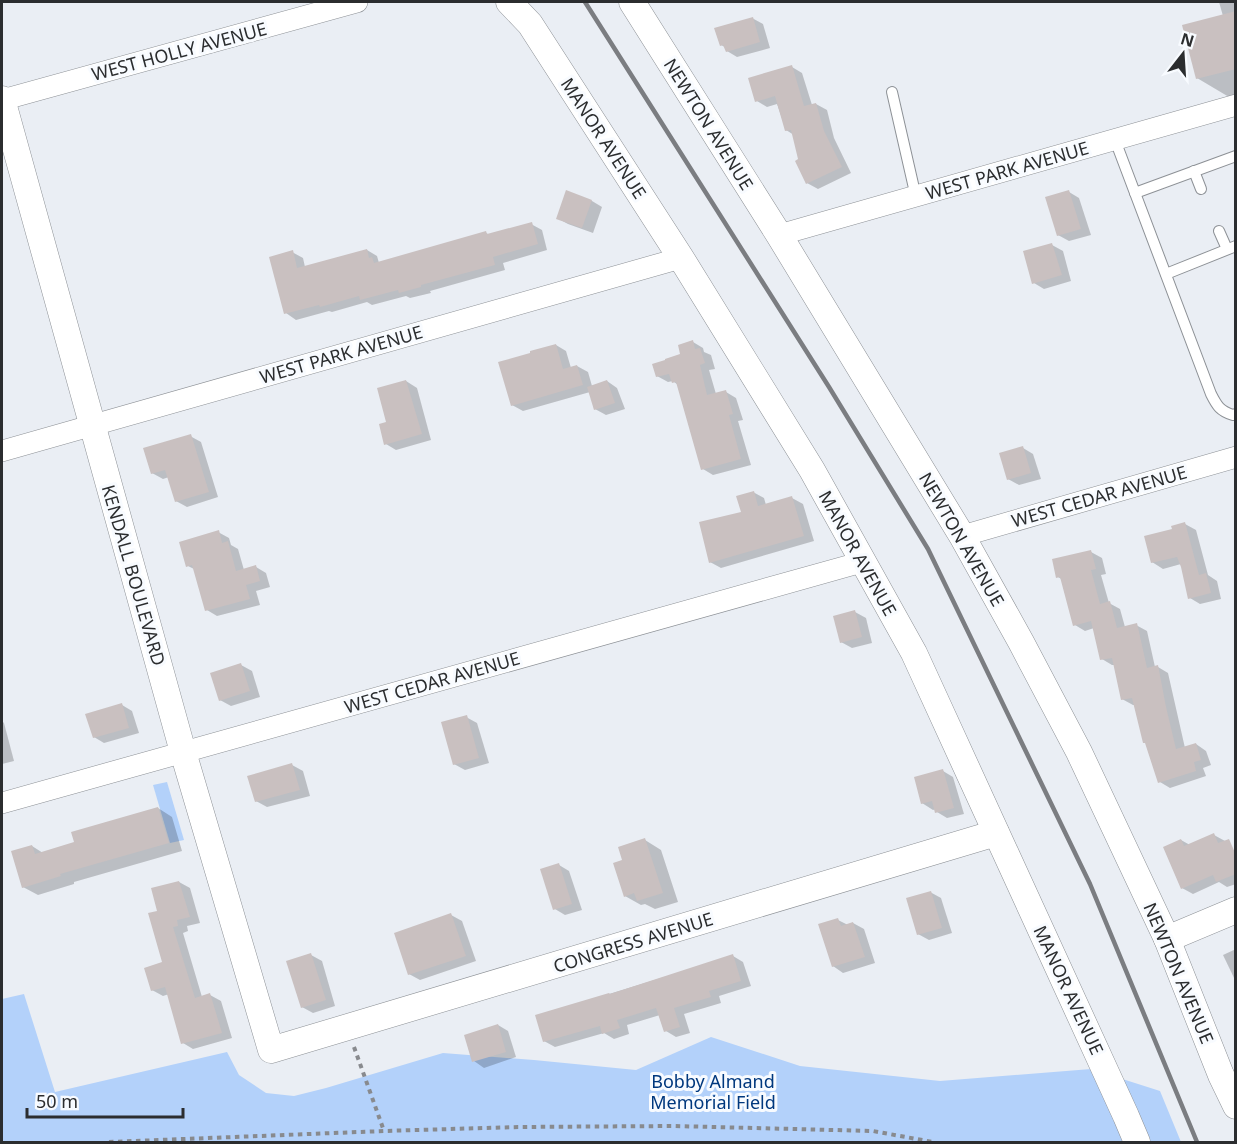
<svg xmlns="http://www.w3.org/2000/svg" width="1237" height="1144" viewBox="0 0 1237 1144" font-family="'Noto Sans',sans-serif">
  <rect width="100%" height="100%" fill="#eaeef4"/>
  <g fill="#b3d1fa">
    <path d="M167,782l17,58 -14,3 -17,-58z"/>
    <path d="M24,994l31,98 172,-40 12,23 27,18 28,3 32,-8 117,-35 91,7 102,10 75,-33 89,29 140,15 151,-12 69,22 21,51h-1179v-143z"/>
  </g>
  <g fill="#0003">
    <path d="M1219,2h17v93l-7,2 -32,-19 26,-62z"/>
    <path d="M752,18l11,6 7,24 -33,9 -10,-6 -2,-4 -4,-2z"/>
    <path d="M792,67l10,6 10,32 4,-1 11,6 7,28 17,35 -33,16 -11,-6 -13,-48 -8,-5 -9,-26 -10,3 -10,-6z"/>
    <path d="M567,192l25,9 10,6 -9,26 -25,-9 -11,-6z"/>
    <path d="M1069,192l10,6 12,37 -22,6 -11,-6z"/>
    <path d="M531,224l11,6 5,20 -44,13 2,7 -75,21 1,2 -21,5 -4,-2 -34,9 -5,-3 -35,10 -3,-1 -33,9 -10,-7 6,-61 11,6 2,9 62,-17 10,6 2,7 107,-30 4,2z"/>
    <path d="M1052,245l11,6 8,30 -27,8 -10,-6z"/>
    <path d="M693,342l10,6 1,4 7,3 4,14 -6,1 7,24 10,-2 10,6 7,22 -5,1 13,44 -38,10 -10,-6 -25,-84 -5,-4 -5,1 -11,-6 25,-21z"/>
    <path d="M556,345l10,6 5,17 6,-2 11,6 4,14 15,-5 10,7 8,21 -19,6 -11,-6 -5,-17 -67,19 -11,-6z"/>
    <path d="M406,381l11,7 14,52 -35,10 -10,-6 2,-21z"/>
    <path d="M190,436l11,6 17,55 -31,10 -11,-6 -7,-24 -6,2 -11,-6z"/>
    <path d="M1023,448l10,6 8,25 -22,6 -11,-6z"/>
    <path d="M753,492l11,6 2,7 26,-7 11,6 11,37 -93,27 -11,-6 32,-49z"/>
    <path d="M1185,524l11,6 12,45 9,6 4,18 -21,5 -10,-6 -9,-34 -18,5 -11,-7z"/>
    <path d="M218,532l11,6 2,7 7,4 6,21 12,-3 10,6 4,14 -14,4 4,14 -43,11 -10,-6 -13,-41 -6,-3z"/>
    <path d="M1091,552l11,6 4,16 -5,1 8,28 11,6 5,18 11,-2 11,6 8,36h3l10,6 17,75 11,-4 10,7 5,14 -8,3 3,8 -36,12 -10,-6 -24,-77h-3l-11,-6 -7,-34h-3l-10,-6 -8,-31 -9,3 -10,-6 -12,-45 -5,-3z"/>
    <path d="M855,612l11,6 6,25 -20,5 -11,-6z"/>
    <path d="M241,665l11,6 8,26 -29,9 -11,-6z"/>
    <path d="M122,705l10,6 7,22 -35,10 -10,-6z"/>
    <path d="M466,717l11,6 12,40 -24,7 -11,-6z"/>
    <path d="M2,721l2,2 10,38 -12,3z"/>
    <path d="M292,765l11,6 7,25 -43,11 -11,-6z"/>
    <path d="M943,771l10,6 11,37 -17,4 -10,-6 -1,-3 -3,1 -11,-7z"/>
    <path d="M158,808l14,9 10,34 -108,31v2l-36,11 -15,-8 9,-41 11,7 33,-10z"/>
    <path d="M1214,835l11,6 11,26v17l-9,3 -8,-5 -26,12 -11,-6 -1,-48 9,5z"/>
    <path d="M645,840l16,10 17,52 -23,7 -10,-5 -4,1 -16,-9 -1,-35z"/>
    <path d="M559,865l10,6 13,39 -17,5 -10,-6z"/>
    <path d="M179,882l11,6 10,35 -13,3 1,5 -5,2 19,64 8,-2 11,6 11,37 -39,11 -10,-6 -14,-49 -6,2 -11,-6 12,-27 -5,-51z"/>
    <path d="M930,892l11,6 11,35 -23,7 -11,-6z"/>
    <path d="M451,915l11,6 14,40 -56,19 -11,-6z"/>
    <path d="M838,920l10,5 5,-2 11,6 11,34 -32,10 -10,-7z"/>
    <path d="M1236,949v33l-13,-27z"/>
    <path d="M311,955l11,6 13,45 -22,7 -11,-6z"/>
    <path d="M733,956l10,6 8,24 -32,10 2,7 -37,11 6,19 -14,4 -10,-6 -6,-16 -33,10 2,9 -15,5 -10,-6 -49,14 -11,-6 65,-47z"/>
    <path d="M498,1025l10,6 8,26 -32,11 -10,-7z"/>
  </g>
  <g fill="#c9c0c0">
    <path d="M1236,11v58l-40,10 -14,-54z"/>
    <path d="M753,17l7,25 -34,10 -3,-7 -3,1 -6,-18z"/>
    <path d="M792,65l12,41 12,-3 8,28 18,36 -36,17 -11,-23 3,-2 -7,-29 -6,1 -10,-35 -20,6 -7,-24z"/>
    <path d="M566,190l26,10 -10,28 -26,-9z"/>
    <path d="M1069,190l12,39 -24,7 -12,-39z"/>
    <path d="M532,222l6,22 -45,13 2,8 -74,20v2l-22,6 -1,-3 -38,10 -1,-4 -39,11 -1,-2 -35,9 -15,-57 24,-7 4,18 70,-19 2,9 3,-1 2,6 112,-32 1,3z"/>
    <path d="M1052,243l10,32 -30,9 -9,-33z"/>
    <path d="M693,340l2,9 5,-1 5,15 -5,2 7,30 19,-5 7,24 -4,1 12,44 -40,11 -25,-88 -4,1 -3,-9 -13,3 -4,-13 13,-4v-1l15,-5 -2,-9z"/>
    <path d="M556,344l7,25 14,-4 6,20 -72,21 -13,-44 32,-9v-2z"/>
    <path d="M406,380l16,54 -38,11 -5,-21 7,-2 -9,-34z"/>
    <path d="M607,380l8,23 -21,7 -7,-23z"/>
    <path d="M191,434l18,58 -34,10 -10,-32 -14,4 -8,-26z"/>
    <path d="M1023,446l8,27 -24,7 -8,-27z"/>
    <path d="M754,491l4,15 34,-10 12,40 -95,27 -10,-41 42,-10 -5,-16z"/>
    <path d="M1185,522l14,53 7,-2 5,20 -23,6 -7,-32 -4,-10 -26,6 -7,-27 28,-7 -1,-3z"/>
    <path d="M219,530l3,13 6,-2 8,30 20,-6 4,16 -14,4 4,14 -45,12 -13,-46 -6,2 -7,-25z"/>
    <path d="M1091,550l5,19 -5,1 9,34 10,-3 7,27 20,-5 10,45 11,-3 8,42 10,42 20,-6 5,17 -7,2 2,9 -38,12 -13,-40h-2l-11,-45 -11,2 -9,-42 -12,2 -9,-39 -18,5 -13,-49 -4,1 -4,-19z"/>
    <path d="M855,610l7,27 -22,6 -7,-27z"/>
    <path d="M241,663l9,28 -31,10 -9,-28z"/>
    <path d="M122,703l7,25 -36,10 -8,-24z"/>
    <path d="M467,715l12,43 -26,7 -12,-43z"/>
    <path d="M292,763l8,27 -45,12 -8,-26z"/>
    <path d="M943,769l11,39 -19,5 -3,-12 -11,3 -7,-27z"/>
    <path d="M158,807l11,36 -109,31 1,2 -39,12 -11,-37 21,-6 3,9 39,-12 -3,-10z"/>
    <path d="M1214,833l4,10 11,-4 7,16v19l-20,8 -3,-7 -32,14 -18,-42 18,-8 3,7z"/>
    <path d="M645,838l18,55 -26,8 -3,-8 -10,4 -11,-34 9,-3 -4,-13z"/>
    <path d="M559,863l13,41 -19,6 -13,-41z"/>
    <path d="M179,881l11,36 -13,3 1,6 -5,1 22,71 15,-5 12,40 -41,11 -16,-57 -14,4 -7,-23 18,-6 -14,-49 9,-2 -6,-23z"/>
    <path d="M931,891l11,37 -25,7 -11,-37z"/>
    <path d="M451,913l15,43 -58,19 -14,-42z"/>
    <path d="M838,918l3,8 12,-4 12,35 -33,10 -14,-43z"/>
    <path d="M311,953l15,47 -25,8 -15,-47z"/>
    <path d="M733,954l8,27 -32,10 2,6 -37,11 6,19 -16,5 -8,-24 -39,12 3,8 -18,6 -2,-8 -57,16 -8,-27 74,-22 1,1z"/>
    <path d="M498,1024l8,28 -34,10 -8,-27z"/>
  </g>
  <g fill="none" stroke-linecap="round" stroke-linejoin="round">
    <defs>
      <g id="service">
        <path d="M892,92l24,105"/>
        <path d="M1115,140l96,254c6,12 9,17 22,21l3,-1"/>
        <path d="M1194,171l7,18"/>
        <path d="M1135,193l101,-37"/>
        <path d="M1219,231l8,18"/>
        <path d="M1166,274l70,-28"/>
      </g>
      <g id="minor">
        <path d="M2,100l355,-98"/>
        <path d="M779,235l457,-130"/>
        <path d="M2,451l679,-193"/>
        <path d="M962,536l274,-79"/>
        <path d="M2,803l860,-241"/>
      </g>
      <g id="tertiary">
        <path d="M509,2l21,22 151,234 131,212 102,183 212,463 11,26"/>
        <path d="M632,2l147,233 183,301 59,106 58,110 88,187 54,136 15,31"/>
        <path d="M2,99l181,653 88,298 725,-217"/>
        <path d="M1167,939l69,-29"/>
      </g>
    </defs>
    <use href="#service" stroke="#8d9196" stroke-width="12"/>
    <use href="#minor" stroke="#8d9196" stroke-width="22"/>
    <use href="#tertiary" stroke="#8d9196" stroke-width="27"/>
    <g stroke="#888a8e" stroke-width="4" stroke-dasharray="4.5 4.5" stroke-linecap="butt">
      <path d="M354,1047l30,84"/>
      <path d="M109,1142l275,-11 134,-4 156,-1 199,5 60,11"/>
    </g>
    <use href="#service" stroke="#fff" stroke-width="10"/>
    <use href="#minor" stroke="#fff" stroke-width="21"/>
    <use href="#tertiary" stroke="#fff" stroke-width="26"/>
    <path stroke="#7b7d81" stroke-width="4.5" d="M585,2l244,385 99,162 162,335 107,258"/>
  </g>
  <g text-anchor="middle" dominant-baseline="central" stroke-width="6" stroke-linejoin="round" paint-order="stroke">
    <g font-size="18" fill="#2b2d2f" stroke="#f8fbff">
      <text transform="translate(179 51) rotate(-15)">WEST HOLLY AVENUE</text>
      <text transform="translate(709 124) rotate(58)">NEWTON AVENUE</text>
      <text transform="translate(604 138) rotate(57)">MANOR AVENUE</text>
      <text transform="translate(1007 170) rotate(-16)">WEST PARK AVENUE</text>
      <text transform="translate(341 354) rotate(-16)">WEST PARK AVENUE</text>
      <text transform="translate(1099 496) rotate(-16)">WEST CEDAR AVENUE</text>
      <text transform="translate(962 539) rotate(60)">NEWTON AVENUE</text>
      <text transform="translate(858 553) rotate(61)">MANOR AVENUE</text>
      <text transform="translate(134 575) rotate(74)">KENDALL BOULEVARD</text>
      <text transform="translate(432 682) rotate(-16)">WEST CEDAR AVENUE</text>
      <text transform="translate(633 942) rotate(-17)">CONGRESS AVENUE</text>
      <text transform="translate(1179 973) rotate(67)">NEWTON AVENUE</text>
      <text transform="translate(1069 990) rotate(65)">MANOR AVENUE</text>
    </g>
    <g font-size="18" fill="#00387e" stroke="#f8fbff">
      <text x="713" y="1081">Bobby Almand<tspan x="713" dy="21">Memorial Field</tspan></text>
    </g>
  </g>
  <rect width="1237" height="1144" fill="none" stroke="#2b2d2f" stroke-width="6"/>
  <g transform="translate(1183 54) rotate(17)" stroke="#f8fbff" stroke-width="4.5" paint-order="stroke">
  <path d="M0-4.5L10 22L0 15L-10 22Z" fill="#2b2d2f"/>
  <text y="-9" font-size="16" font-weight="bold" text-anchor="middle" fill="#2b2d2f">N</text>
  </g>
  <path d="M27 1108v9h156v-9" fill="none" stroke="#2b2d2f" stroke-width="3"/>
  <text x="36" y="1108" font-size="18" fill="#2b2d2f" stroke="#f8fbff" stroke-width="4.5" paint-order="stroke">50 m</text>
</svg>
